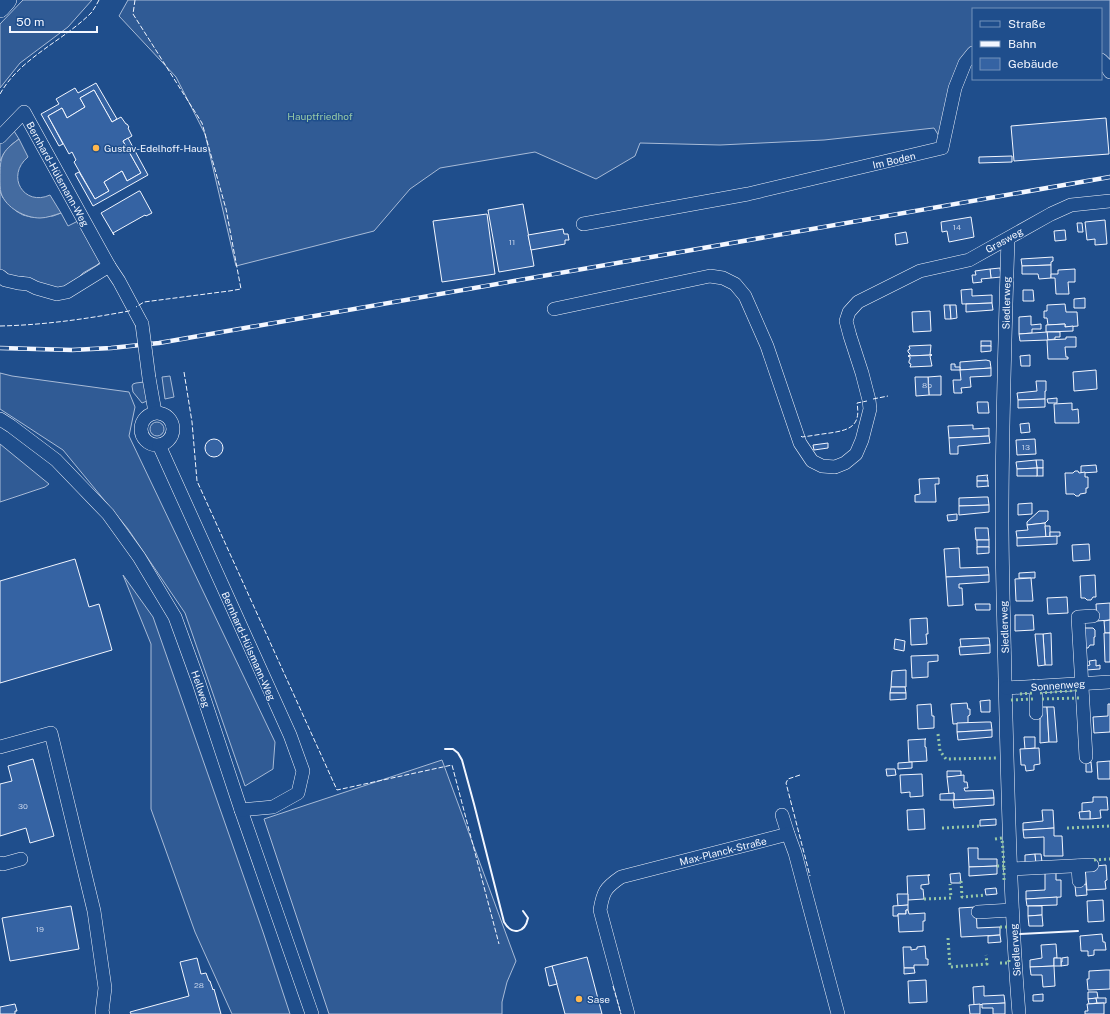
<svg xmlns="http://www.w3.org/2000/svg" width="1110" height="1014" viewBox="0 0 1110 1014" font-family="'Public Sans',sans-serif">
  <rect width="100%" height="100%" fill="#1f4e8c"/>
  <g fill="#305b95" stroke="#a8bbd7">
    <path d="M23,0h69l-24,27 -48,36 -20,25v-64z"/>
    <path d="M128,0h982v77l-9,-10v-58h-128v52l-12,20 -14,68 -13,-21 -110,12 -104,5 -80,-2 -5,13 -39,23 -61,-27 -95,16 -30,21 -36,42 -138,35 -31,-132 -29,-57 -57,-61z"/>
    <path d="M14,131l5,8 -8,6 -7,8 -4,8v-17z"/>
    <path d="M0,191l3,7 13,13 7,4 8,2 22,-1 8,-3 7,13 12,-6 22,40 -5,5 -14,8 -9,9 -10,5 -10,1 -10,-2 -11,-6 -10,-3h-9l-14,-5z"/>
    <path d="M0,373l12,3 117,16 6,15 -6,29 146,306 -2,27 -28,17 -60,-173 -57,-84 -65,-79 -63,-41z"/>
    <path d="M170,376l4,21 -9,2 -3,-22z"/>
    <path d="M144,382l3,19 -5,2 -9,-11 -1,-6 1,-2 3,-1z"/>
    <circle cx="157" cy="429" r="7"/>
    <path d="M0,444l49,40 -4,3 -45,15z"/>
    <path d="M123,575l30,42 110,315 27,82h-58l-37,-82 -44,-123v-165z"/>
    <path d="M442,760l74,201 -9,21 -5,20v12h-173l-65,-195z"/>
  </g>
  <path fill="#446ba0" stroke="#a8bbd7" d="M19,139l9,18c-23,19 -4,50 22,38l11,18c-7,2 -14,5 -21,5 -15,0 -34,-10 -39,-25 -1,-4 -1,-10 -1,-15 0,-21 1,-26 19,-39z"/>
  <g fill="#3563a3" stroke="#f2f6ff">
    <path d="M96,83l21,36 -5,3 -18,-32 -14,8 5,9 -18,11 -5,-10 -14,8 15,28 -4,2 -18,-32 18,-10 -3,-5 19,-11 3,5z"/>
    <path d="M94,90l18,32 9,-5 5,7h1l2,3 -1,1 4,8 -9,5 18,32 -14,8 -5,-10 -18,11 5,9 -14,8 -21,-37 2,-2 -4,-8 -3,2 -21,-38 14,-8 5,10 18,-11 -5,-9z"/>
    <path d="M1106,118l3,36 -95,7 -3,-35z"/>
    <path d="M128,138l20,37 -55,31 -18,-32 4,-2 16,27 14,-8 -5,-9 18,-11 5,10 14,-8 -18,-32z"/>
    <path d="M1012,156v6l-33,1v-6z"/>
    <path d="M139,191h1l12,22 -6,3 -1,-1 -32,18 1,2 -13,-22z"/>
    <path d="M523,204l11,62 -35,6 -11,-62z"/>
    <path d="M487,214l8,60 -53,8 -9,-61z"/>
    <path d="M971,217l3,20 -25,5 -2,-11 -5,1 -1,-10z"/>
    <path d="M1105,220l2,24 -12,1v-6l-8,1 -2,-18z"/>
    <path d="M1077,223h5l1,9h-5z"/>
    <path d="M563,229l1,5h4l1,6h-4v4l-34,6 -3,-15z"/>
    <path d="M1065,230l1,10 -11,1 -1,-10z"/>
    <path d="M906,232l2,11 -12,2 -1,-11z"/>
    <path d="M1053,257v4l-2,1v3l-29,1 -1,-7z"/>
    <path d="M1051,265v13l-12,1 -1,-5h-16v-8z"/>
    <path d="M1000,268l1,9 -10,1 -1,-9z"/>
    <path d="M990,269l1,9 -10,1 1,3 -9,1 -1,-8h4l-1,-4z"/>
    <path d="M1075,269v13h-7l1,12h-13l-1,-16h-4v-4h7v-4z"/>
    <path d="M972,289v7l20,-1v8l-30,1 -1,-14z"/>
    <path d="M1023,290h10l1,11h-11z"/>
    <path d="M1085,298v10h-11v-9z"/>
    <path d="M992,303l1,7 -27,2v-8z"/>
    <path d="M1065,304l1,8h11l1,14 -13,1v-3l-17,1 -1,-7h-3v-7h3v-6z"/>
    <path d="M944,305h6l1,14h-6z"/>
    <path d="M950,305h6l1,13 -6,1z"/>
    <path d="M930,311l1,20 -18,1 -1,-20z"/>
    <path d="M1031,316v9l10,-1v5h-9v4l-13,1v-17z"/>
    <path d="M1065,324v3l8,-1v5l-27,1v-7z"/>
    <path d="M1047,332h13v5h-5v2l-8,1z"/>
    <path d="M1047,332l1,8 -28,1 -1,-7z"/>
    <path d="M1066,337h10v10h-11l1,10h2v2h-20l-1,-19 19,-1z"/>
    <rect x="981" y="341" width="10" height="5"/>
    <path d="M931,345l-1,10h2l-24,1h2v-2l-2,-2v-2l2,-1 -1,-3z"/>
    <path d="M981,346h10v5l-10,1z"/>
    <path d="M932,355l-2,1 2,10 -22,1 1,-3 -2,-1v-2l1,-2v-2l-2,-1z"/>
    <path d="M1030,355v11h-9l-1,-10z"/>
    <path d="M986,360l4,1 1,7 -31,2v-8z"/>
    <path d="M951,364h4v3h5v3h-9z"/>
    <path d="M991,368v8l-21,1 1,10 -10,1 1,5h-8l-1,-13h8l-1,-10z"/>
    <path d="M1096,370l1,19 -23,2 -1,-19z"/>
    <path d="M941,376v19h-12l-1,-18z"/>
    <path d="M915,377h13l1,18 -13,1z"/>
    <path d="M1036,381h10v10h-1v8l-27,1 -1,-7 20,-2z"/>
    <path d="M1057,398v5h-9l-1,-4z"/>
    <path d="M1045,399v8l-27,1v-8z"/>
    <path d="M977,402h11l1,11h-11z"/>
    <path d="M1072,403v7l6,-1 1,14h-24l-1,-19z"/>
    <path d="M1029,423l1,9 -9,1 -1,-9z"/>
    <path d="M973,425v4l16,-1v8l-40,2 -1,-12z"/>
    <path d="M989,436l1,7 -32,3v8h-8l-1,-16z"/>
    <circle cx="214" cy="448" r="9"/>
    <path d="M1035,439l1,15 -19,1 -1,-15z"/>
    <path d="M828,443v5l-14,2 -1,-5z"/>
    <path d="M1036,460h7v8h-6z"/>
    <path d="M1036,460l1,8 -20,1 -1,-7z"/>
    <path d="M1096,465l1,7 -16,1v-7z"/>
    <rect x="1037" y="468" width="6" height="8"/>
    <path d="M1037,468v8h-20v-7z"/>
    <path d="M1075,471h3l1,2 6,-1v5h3v11h-2v5l-6,1 -1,2h-3l-2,-2h-8l-1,-21h8z"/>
    <path d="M988,475l-1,1 1,5h-11v-5z"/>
    <path d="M939,478v6h-4l1,18h-21v-7l5,-1 -1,-15z"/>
    <path d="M977,481h11v5h1l-12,1z"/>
    <path d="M984,497h4l1,8 -30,1v-8z"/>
    <path d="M1032,503v11l-14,1v-11z"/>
    <path d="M989,505v7l-30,3v-9z"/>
    <path d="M1039,511h9v9l-3,3 -18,2v-3z"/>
    <path d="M957,514v6l-9,1 -1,-6z"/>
    <path d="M1045,523l1,14 -29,1 -1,-7 12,-1 -1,-5z"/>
    <path d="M1045,526h5v11h-4z"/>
    <path d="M975,528h13l1,12h-13z"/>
    <path d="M1050,532h10v4l-10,1z"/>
    <path d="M1057,536v8l-40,2v-8z"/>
    <rect x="977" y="540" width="12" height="7"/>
    <path d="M1089,544l1,16 -17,1 -1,-16z"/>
    <path d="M977,547h12v6l-12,1z"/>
    <path d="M959,548l1,20 28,-1 1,8 -43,2 -2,-28z"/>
    <path d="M75,559l14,48 10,-3 13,46 -112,33v-102z"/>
    <path d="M1035,572v6h-16v-5z"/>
    <path d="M989,575v7l-30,2v4h3l1,17 -15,1 -2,-29z"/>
    <path d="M1095,575l1,22h-3l-2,3h-4l-2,-2h-4l-1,-22z"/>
    <path d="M1031,578l2,23h-17l-1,-22z"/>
    <path d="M1067,597l1,16 -20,1 -1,-16z"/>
    <path d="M1110,603v17l-13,1 -1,-17z"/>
    <path d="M975,604h15v6h-14z"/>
    <path d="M1015,615h18l1,15 -19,1z"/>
    <path d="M927,618l1,16h-2l1,10 -16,1 -1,-26z"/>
    <path d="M1110,620v13h-5l-1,-12z"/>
    <path d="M1083,628h10l2,2v7h-1v8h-4l-2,3h-4z"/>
    <path d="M1051,633l1,32h-7l-2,-31z"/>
    <path d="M1104,633h6v29h-5z"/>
    <path d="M1035,634h8l2,31 -7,1z"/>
    <path d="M985,638h4l1,7 -29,2 -1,-8z"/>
    <path d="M895,639l10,2 -1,10 -10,-2z"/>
    <path d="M990,645v8l-30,2 -1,-8z"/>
    <path d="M938,655v6l-10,1v15l-16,1 -1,-22z"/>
    <path d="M1096,660v6l4,-1v4l-14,1v-4l4,-1 -1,-4z"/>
    <path d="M906,670v17h-15l1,-16z"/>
    <path d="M891,687h14l1,6h-16z"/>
    <path d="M890,693h16v6l-16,1z"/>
    <path d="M990,700v12h-9l-1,-11z"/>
    <path d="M967,703l1,6h2v6l-2,1v7l-15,1 -2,-20z"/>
    <path d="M931,704l1,12h2v12l-16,1 -1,-24z"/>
    <path d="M1108,704h2v28l-16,1 -1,-16 15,-1z"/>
    <path d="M1040,707h7l2,35 -9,1z"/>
    <path d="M1047,707h7l3,35h-8z"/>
    <path d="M986,722h5l1,8 -35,2v-9z"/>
    <path d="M992,730v7l-34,3 -1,-8z"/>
    <path d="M1024,737h11v11l-10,1z"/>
    <path d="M925,739v8h1l1,14 -18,1 -1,-22 18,-1z"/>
    <path d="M1039,748l1,16 -6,1v5l-8,1 -1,-6h-4l-1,-16z"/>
    <path d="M33,759l21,77 -24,7 -4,-15 -26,8v-52l12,-3 -4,-15z"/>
    <path d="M1110,761v18h-12l-1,-17z"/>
    <path d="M912,762v6l-14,1v-6z"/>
    <path d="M1091,762l1,10h-6v-9z"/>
    <path d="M886,769h9l1,6 -9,1z"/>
    <path d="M947,771h14v5l-14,1z"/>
    <path d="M922,774l1,22 -13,1v-5l-9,1 -1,-18z"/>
    <path d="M964,775v7h3l1,6h-4l1,3 28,-1 1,8 -40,2v-7l-5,1 -2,-17z"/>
    <path d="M954,793v7h-14v-6z"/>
    <path d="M1093,797h14l1,13h-8l1,8 -11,1v-8l-8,1v-9l11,-1z"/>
    <path d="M994,798v7l-40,3 -1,-8z"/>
    <path d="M924,809l1,20 -17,1 -1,-20z"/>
    <path d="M1042,810h11l1,18 -31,2v-7l20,-2z"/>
    <path d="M1090,811v8h-10l-1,-7z"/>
    <path d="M996,819v6l-16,1v-6z"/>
    <path d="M1054,828v8h8l1,20h-19v-19l-20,1 -1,-8z"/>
    <path d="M968,848h10v11h19v7l-28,1z"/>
    <path d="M1035,854l1,10h-11v-9z"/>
    <path d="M1035,854h6l1,8 -6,2z"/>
    <path d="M1106,865l1,15 -2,1 1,8 -19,1 -2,-23z"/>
    <path d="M997,866v8l-28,2v-9z"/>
    <path d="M1045,868h11v12h5v17l-35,2v-8l19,-1z"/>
    <path d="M960,873l1,10h-10l-1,-9z"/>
    <path d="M928,875l1,9 -8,1v4h2l1,10 -16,1 -1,-24 23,-1z"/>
    <path d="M1086,884l1,11 -11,1 -1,-11z"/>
    <path d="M996,888l1,6 -11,1 -1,-6z"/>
    <path d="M897,894h11v11l-10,1z"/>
    <path d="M1057,897v8l-30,1 -1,-7z"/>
    <path d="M1103,900l1,21 -16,1 -1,-21z"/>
    <path d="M908,905v5h-2v4h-8v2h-5v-10z"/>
    <path d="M71,906l8,43 -69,12 -8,-43z"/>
    <path d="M1028,906h14v9l-14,1z"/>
    <path d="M976,907l1,21 23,-1v8l-39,2 -2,-29z"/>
    <path d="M906,910h2l1,4 16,-1v8h-2v10l-24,1 -1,-18h8z"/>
    <path d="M1042,915l1,11h-14l-1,-10z"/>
    <path d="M1102,934l1,8h2l1,8h-12v5l-6,1v-5h-7l-1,-15z"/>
    <path d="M1000,935l1,7 -13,1v-7z"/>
    <path d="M1056,944l1,14h-3v8l-24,1v-7l12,-2 -1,-13z"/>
    <path d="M925,946l1,13h2v6h-14v3h-10l-1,-21h8v3l6,-1v-2z"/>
    <path d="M587,957l15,57h-37l-13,-48z"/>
    <path d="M1068,957v8l-7,1v-4h1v-4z"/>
    <path d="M197,958l4,16 5,-1 3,8h1l3,9 1,-1 7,25h-90l-1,-2 59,-16 -9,-34z"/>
    <rect x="1054" y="958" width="7" height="8"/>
    <path d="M552,966l5,18 -8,2 -4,-18z"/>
    <path d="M1054,966l1,20 -12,1 -1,-12h-11l-1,-8z"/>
    <path d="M904,968h10l1,5 -11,1z"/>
    <path d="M1106,970h4v19l-22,1 -1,-11h2v-8z"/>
    <path d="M926,980l1,22 -18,1 -1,-22z"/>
    <path d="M984,986v10l20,-1 1,8 -31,2 -1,-18z"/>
    <path d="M1088,992h9l1,6 -10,1z"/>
    <path d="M1043,994v7h-10v-6z"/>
    <path d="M1096,998l1,5 -8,1 -1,-5z"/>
    <path d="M1096,998h10v5h-9z"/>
    <path d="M1005,1003v11h-12v-6h-11v-4z"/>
    <path d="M1104,1003v11h-19v-3h3l-1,-7z"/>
    <path d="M15,1004l2,7h-2v3h-15v-7z"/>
    <path d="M980,1004v10h-10l-1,-9z"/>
  </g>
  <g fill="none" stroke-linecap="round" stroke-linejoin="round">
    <defs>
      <g id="minor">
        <path d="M1101,60l4,4 5,8"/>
        <path d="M0,137l24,-25 85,154 10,15 23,43"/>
        <path d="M583,224l165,-30 194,-46 13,-60 10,-25 8,-10"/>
        <path d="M1008,239c-3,93 -6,187 -6,280 0,54 2,107 3,160 3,112 5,224 14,335"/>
        <path d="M0,276l5,4 13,3 10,1 8,4 21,6 10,-2 42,-26"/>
        <path d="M554,309l156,-33 13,2 12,6 10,12 22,50 33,97 12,18 10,5 13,1 10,-4 11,-9 6,-14 8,-31 -1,-9 -7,-27 -12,-37 -4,-15 3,-9 9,-10 62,-31 49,-11 82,-46 20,-9 39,-4"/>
        <path d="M149,378l6,34"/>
        <circle cx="157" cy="429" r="16"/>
        <path d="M0,419l11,7 45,34 52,54 31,43 36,60 24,66 42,127 71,204"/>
        <path d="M159,445l131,290 13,36 -5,22 -25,14 -32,3"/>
        <path d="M1036,686v27"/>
        <path d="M1006,688l104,-6"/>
        <path d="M0,747l51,-14 43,178 11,77 -3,24 1,2"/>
        <path d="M1086,757l-8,-140 15,-1"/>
        <path d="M782,815l6,19"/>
        <path d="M0,863l3,1 18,-5"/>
        <path d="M1078,866l1,15"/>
        <path d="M1010,869l82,-4"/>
        <path d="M978,912l34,-2"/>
        <path d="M628,1014l-28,-104c3,-18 5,-22 21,-33l167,-43 7,19 43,161"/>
      </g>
      <path id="highway" d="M0,8l7,-8"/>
    </defs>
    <use href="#minor" stroke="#f2f6ff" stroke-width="14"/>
    <use href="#highway" stroke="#f2f6ff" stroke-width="20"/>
    <use href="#minor" stroke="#1f4e8c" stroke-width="13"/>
    <use href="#highway" stroke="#1f4e8c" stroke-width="19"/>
    <defs>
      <path id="rail" d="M0,348l72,2 39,-2 48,-5 951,-166"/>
    </defs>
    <use href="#rail" stroke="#f2f6ff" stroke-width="4.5"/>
    <use href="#rail" stroke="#1f4e8c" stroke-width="3" stroke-dasharray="9" stroke-linecap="butt"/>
    <defs>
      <path id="minor-bridge" d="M142,324l7,54"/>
    </defs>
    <use href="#minor-bridge" stroke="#f2f6ff" stroke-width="14" stroke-linecap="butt"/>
    <use href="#minor-bridge" stroke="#1f4e8c" stroke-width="13"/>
    <g stroke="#97c8a6" stroke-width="3" stroke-dasharray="2 3" stroke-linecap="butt">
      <path d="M1040,693l39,-3"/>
      <path d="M1020,694l12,-1"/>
      <path d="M1042,699l37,-1"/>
      <path d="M1011,700l22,-1"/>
      <path d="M938,734l2,17 6,8 52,-1"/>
      <path d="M942,828l38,-2"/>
      <path d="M1067,828l43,-2"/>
      <path d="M995,839l7,-1 2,28h-7"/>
      <path d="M1094,860l16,-1"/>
      <path d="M1004,868v15"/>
      <path d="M961,881l1,16 24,-2"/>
      <path d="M924,899l27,-1 -1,-14"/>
      <path d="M1000,927h7v3"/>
      <path d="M948,938l2,29 37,-3 -1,-9"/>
      <path d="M1000,963h9v-4"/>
    </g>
    <g stroke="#f2f6ff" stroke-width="1" stroke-dasharray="5 2" stroke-linecap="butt">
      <path d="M135,0l-2,14 69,109 24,86 15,80 -12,2 -85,11 -8,5"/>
      <path d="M0,94c20,-36 63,-53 91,-81 3,-4 6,-9 8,-13"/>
      <path d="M0,326c44,-1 86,-7 129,-15l2,-1"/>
      <path d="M184,372l8,50 5,59 140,309 115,-25 47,179"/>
      <path d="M873,399l15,-3"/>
      <path d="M801,436l1,1c9,-1 19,-3 28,-4 20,-3 31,-7 27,-30l10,-2"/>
      <path d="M800,775l-12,4 -2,4 24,93"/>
      <path d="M613,986l8,28"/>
    </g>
    <g stroke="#f2f6ff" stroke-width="2">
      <path d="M445,749h8l5,4 4,7 12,44 30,118c8,14 21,11 24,-4l-5,-7"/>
      <path d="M1020,934l58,-3"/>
    </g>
  </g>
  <g fill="#ffb74d" stroke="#1f4e8c" stroke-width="1.5">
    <circle cx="96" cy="148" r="4"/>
    <circle cx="579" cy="999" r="4"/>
  </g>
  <g text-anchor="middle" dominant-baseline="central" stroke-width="3" stroke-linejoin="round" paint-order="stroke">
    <g font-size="8" fill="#c3d1e8">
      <text x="957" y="227">14</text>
      <text x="512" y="242">11</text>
      <text x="927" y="385">8b</text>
      <text x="1026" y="447">13</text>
      <text x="23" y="806">30</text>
      <text x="40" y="929">19</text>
      <text x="199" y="985">28</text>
    </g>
    <g font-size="10" fill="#97c8a6" stroke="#1f4e8c">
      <text x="320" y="116">Hauptfriedhof</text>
    </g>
    <g font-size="10" fill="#f2f6ff" stroke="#1f4e8c" text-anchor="start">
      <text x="104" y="148">Gustav-Edelhoff-Haus</text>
      <text x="587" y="999">Sase</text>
    </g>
    <g font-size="10" fill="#f2f6ff" stroke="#1f4e8c">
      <text transform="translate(894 160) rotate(-13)">Im Boden</text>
      <text transform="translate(58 174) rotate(61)">Bernhard-Hülsmann-Weg</text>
      <text transform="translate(1004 240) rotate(-29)">Grasweg</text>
      <text transform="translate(1006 303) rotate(-89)">Siedlerweg</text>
      <text transform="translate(1004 627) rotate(-92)">Siedlerweg</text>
      <text transform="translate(249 646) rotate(66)">Bernhard-Hülsmann-Weg</text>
      <text transform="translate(1058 685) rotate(-4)">Sonnenweg</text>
      <text transform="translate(201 689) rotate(71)">Hellweg</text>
      <text transform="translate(723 851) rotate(-14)">Max-Planck-Straße</text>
      <text transform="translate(1015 950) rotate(-94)">Siedlerweg</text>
    </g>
  </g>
  <rect x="972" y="8" width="130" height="72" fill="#1f4e8c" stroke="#7391ba"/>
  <rect x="980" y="21" width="20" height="6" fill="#1f4e8c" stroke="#7391ba"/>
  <text x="1008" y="28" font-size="12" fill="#f2f6ff">Straße</text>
  <rect x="980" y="41" width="20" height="6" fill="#f2f6ff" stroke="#7391ba"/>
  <text x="1008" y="48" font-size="12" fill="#f2f6ff">Bahn</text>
  <rect x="980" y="58" width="20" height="12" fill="#3563a3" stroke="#7391ba"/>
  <text x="1008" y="68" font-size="12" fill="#f2f6ff">Gebäude</text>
  <path d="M10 26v6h87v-6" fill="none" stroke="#f2f6ff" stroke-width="2"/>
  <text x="16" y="26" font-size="12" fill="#f2f6ff" stroke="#1f4e8c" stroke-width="3" paint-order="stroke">50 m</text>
</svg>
